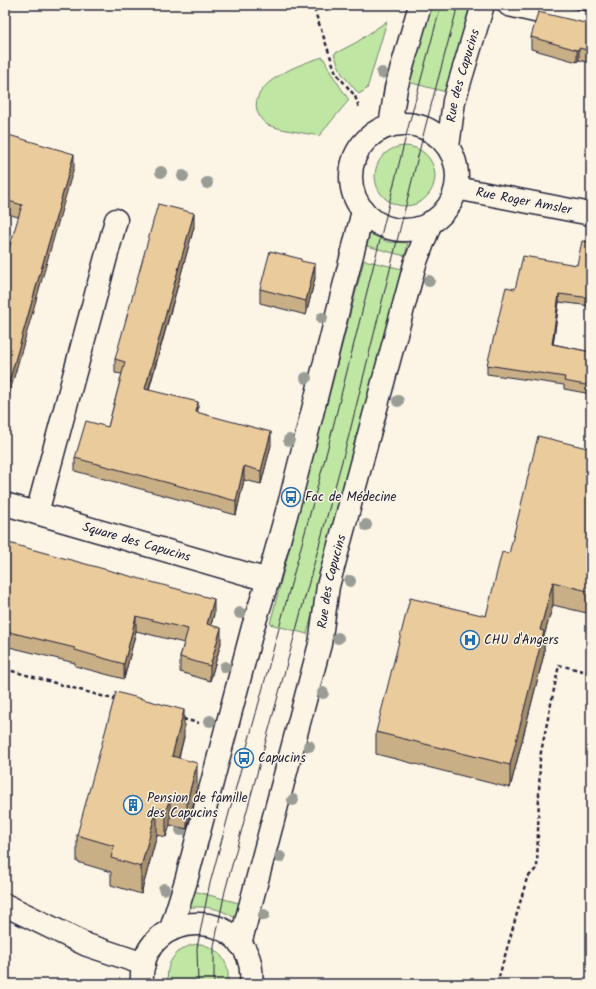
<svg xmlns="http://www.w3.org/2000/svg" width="596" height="989" viewBox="0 0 596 989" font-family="Kalam,sans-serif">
  <rect width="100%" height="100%" fill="#fcf5e5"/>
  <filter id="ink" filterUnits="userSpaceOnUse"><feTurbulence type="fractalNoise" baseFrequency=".025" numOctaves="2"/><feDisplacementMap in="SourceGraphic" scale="8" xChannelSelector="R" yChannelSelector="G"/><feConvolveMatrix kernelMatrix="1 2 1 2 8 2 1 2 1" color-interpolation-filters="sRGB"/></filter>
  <g filter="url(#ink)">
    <g fill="#bfe6a2" stroke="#70846e">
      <path d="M430,5h40l-24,87 -38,-10z"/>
      <path d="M387,21l-20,68 -8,5 -17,-20 -8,-20 23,-12z"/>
      <path d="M323,57l8,16 18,27 -30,36c-13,-3 -39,-6 -51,-11 -6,-3 -9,-9 -11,-14 -8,-29 45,-48 66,-54z"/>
      <circle cx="405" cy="176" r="30"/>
      <path d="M370,234l18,8 20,1 -3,13 -38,-10z"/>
      <path d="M364,260l38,9 -95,365 -37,-10z"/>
      <path d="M190,890l49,13 -4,15c-15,-10 -31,-13 -49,-10z"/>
      <path d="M201,944c19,5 31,20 26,40h-58c-7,-22 11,-40 32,-40z"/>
    </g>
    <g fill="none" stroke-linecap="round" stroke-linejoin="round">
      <defs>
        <g id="street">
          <path d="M509,5l82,19"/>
          <circle cx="404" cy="177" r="53"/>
          <path d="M390,126l6,-38 24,-83"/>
          <path id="s1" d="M448,147l6,-46 29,-96"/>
          <path id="s2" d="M456,188l135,26"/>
          <path id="s3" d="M5,504l263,76"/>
          <path d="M37,513l79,-293"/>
          <path d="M5,905l82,40 57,19"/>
          <path d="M171,929l15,-48 67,-254 15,-47 23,-83 72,-286"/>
          <path id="s4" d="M240,944l80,-300 8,-58 87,-322 16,-42"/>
          <path d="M142,984c-5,-81 117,-79 109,0"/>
        </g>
      </defs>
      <use href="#street" stroke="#22223b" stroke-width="25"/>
      <g stroke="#22223b" stroke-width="2.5" stroke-dasharray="4 3" stroke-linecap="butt">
        <path d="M314,9l22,64 19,23 4,12"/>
        <path d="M5,669l111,31"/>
        <path d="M183,719l16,4"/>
        <path d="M497,984l30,-106 10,-10 3,-111 19,-92 28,7"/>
      </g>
      <use href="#street" stroke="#fcf5e5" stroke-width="22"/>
      <g stroke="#22223b" stroke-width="1">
        <path d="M198,984l-1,-36 12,-61 118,-436 82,-327 32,-119"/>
        <path d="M214,984v-38l11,-55 123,-452 77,-311 33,-123"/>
      </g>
    </g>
    <g fill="#9a9c96">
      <circle cx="382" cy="73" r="6"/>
      <circle cx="161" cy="172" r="6"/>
      <circle cx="183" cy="176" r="6"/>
      <circle cx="207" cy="183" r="6"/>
      <circle cx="429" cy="281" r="6"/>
      <circle cx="322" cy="318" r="6"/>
      <circle cx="306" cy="378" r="6"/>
      <circle cx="398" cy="401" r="6"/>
      <circle cx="289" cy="440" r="6"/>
      <circle cx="366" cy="525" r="6"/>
      <circle cx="350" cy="581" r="6"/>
      <circle cx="240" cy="613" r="6"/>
      <circle cx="338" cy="638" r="6"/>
      <circle cx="225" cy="667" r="6"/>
      <circle cx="323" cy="693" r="6"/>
      <circle cx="210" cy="721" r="6"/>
      <circle cx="309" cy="746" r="6"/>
      <circle cx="293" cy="800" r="6"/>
      <circle cx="181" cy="830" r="6"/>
      <circle cx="280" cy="857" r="6"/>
      <circle cx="164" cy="889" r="6"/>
      <circle cx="264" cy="915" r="6"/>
    </g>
    <g fill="#c8af86" stroke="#22223b">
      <path d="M564,5h27v6z"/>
      <path d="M589,24h2v39l-12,-3 -2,2 -46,-13v-12z"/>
      <path d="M5,134l69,33 -56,50 -13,-4z"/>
      <path d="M194,227l-45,163 49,23 73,32 -10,39 -17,-4 -8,35 -161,-44v-13l33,-31 14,-53 -7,-1v-14z"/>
      <path d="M591,242v64l-32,-4 -6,42 38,8v42l-27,-5v-4l-77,-11v-9l28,-76 62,-24z"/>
      <path d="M315,278l-9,37 -46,-12v-14z"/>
      <path d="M591,449v165l-38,-9 -9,31v18l-34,134 -134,-34v-22l110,-116 23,-62z"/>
      <path d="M5,542l209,72 -3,11 10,18 -11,38 -30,-9v-15l4,-14 -48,-12 -12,48 -49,-13v-3l-66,-16 -4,16z"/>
      <path d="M184,737l-5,21 18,32 -10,39 -17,-4 -4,12 -9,-2 -16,59 -30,-9v-13l-34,-10v-27z"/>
    </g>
    <g fill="#a38e6d" stroke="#22223b">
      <path d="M579,48v12l-2,2v-12z"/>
      <path d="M74,154v13l-69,242v-13z"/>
      <path d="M194,213v14l-49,175v-13z"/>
      <path d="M315,264v14l-9,37v-14z"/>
      <path d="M559,294v8l-7,50v-8z"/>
      <path d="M198,402v14l-2,-4z"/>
      <path d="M271,432v13l-10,39v-13z"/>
      <path d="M244,466v14l-8,35v-14z"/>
      <path d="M553,582v23l-9,31v18l-34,134v-23l30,-135z"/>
      <path d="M214,599v15l-7,25v-15z"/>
      <path d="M136,616v15l-12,48v-15z"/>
      <path d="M221,628v15l-11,38v-15z"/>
      <path d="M9,632v15l-4,16v-15z"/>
      <path d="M184,710v27l-12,46v-27z"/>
      <path d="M197,763v27l-10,39v-27z"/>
      <path d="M170,798v27l-4,12v-27z"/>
      <path d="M157,808v27l-16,59v-27z"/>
    </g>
    <g fill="#e9cb9c" stroke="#22223b">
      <path d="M538,12l51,12h2v27l-12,-3 -2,2 -46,-13z"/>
      <path d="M5,134l69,20 -69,242v-134l17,-57 -17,-5z"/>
      <path d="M158,204l36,9 -49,176 53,13 -2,10 75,20 -10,39 -17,-5 -8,35 -161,-43 11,-37 22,6 17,-65 -10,-3z"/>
      <path d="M582,241l9,1v56l-32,-4 -7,50 39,8v34l-27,-5 1,-4 -78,-12 19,-78 9,2 8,-33 54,9z"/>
      <path d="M270,251l31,8v2l14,3 -9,37 -46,-12z"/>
      <path d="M538,436l53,13v143l-38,-10 -13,48 4,1 -34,134 -134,-33 34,-134 76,18 16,-64 7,2z"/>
      <path d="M5,542l209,57 -7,25 14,4 -11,38 -30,-9 8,-28 -52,-13 -12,48 -49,-14v-2l-66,-16 -4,16z"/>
      <path d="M116,692l68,18 -12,46 25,7 -10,39 -17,-4 -4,12 -9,-2 -16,59 -30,-9 3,-12 -37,-11z"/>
    </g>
  </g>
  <defs>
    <symbol id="bus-ring" viewBox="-11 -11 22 22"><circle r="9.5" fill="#fcf5e5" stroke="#1f6fb2" stroke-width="1.5"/><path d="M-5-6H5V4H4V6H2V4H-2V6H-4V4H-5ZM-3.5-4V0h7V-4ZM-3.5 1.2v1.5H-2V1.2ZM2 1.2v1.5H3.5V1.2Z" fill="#1f6fb2"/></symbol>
    <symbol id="hospital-ring" viewBox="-11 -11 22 22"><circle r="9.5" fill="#fcf5e5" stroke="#1f6fb2" stroke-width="1.5"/><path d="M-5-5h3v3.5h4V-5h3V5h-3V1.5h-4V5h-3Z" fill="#1f6fb2"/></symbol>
    <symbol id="building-ring" viewBox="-11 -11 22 22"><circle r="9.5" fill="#fcf5e5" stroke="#1f6fb2" stroke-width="1.5"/><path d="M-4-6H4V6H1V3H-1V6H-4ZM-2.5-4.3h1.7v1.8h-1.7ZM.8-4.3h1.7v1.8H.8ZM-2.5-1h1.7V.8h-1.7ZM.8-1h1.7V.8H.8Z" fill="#1f6fb2"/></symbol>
  </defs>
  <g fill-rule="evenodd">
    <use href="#bus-ring" x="280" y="486" width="22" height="22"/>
    <use href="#hospital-ring" x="459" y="629" width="22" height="22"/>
    <use href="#bus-ring" x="233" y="747" width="22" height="22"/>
    <use href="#building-ring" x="122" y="794" width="22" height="22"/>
  </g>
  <g text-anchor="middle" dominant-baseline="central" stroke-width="3" stroke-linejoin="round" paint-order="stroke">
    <g font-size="13" fill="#22223b" stroke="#fcf5e5">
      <text stroke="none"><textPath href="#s1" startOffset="73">Rue des Capucins</textPath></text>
      <text stroke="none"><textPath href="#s2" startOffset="69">Rue Roger Amsler</textPath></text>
      <text stroke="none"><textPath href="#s3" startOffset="137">Square des Capucins</textPath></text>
      <text stroke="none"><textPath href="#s4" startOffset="374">Rue des Capucins</textPath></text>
    </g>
    <g font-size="13" fill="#22223b" stroke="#fcf5e5" text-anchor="start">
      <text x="305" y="497">Fac de Médecine</text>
      <text x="484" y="640">CHU d'Angers</text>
      <text x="258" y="758">Capucins</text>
      <text x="147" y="798">Pension de famille<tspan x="147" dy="15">des Capucins</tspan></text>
    </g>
  </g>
  <rect width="596" height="989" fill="none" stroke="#fcf5e5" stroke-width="20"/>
  <rect x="10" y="10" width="576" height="969" fill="none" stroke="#22223b" stroke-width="1.5" filter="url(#ink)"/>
</svg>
